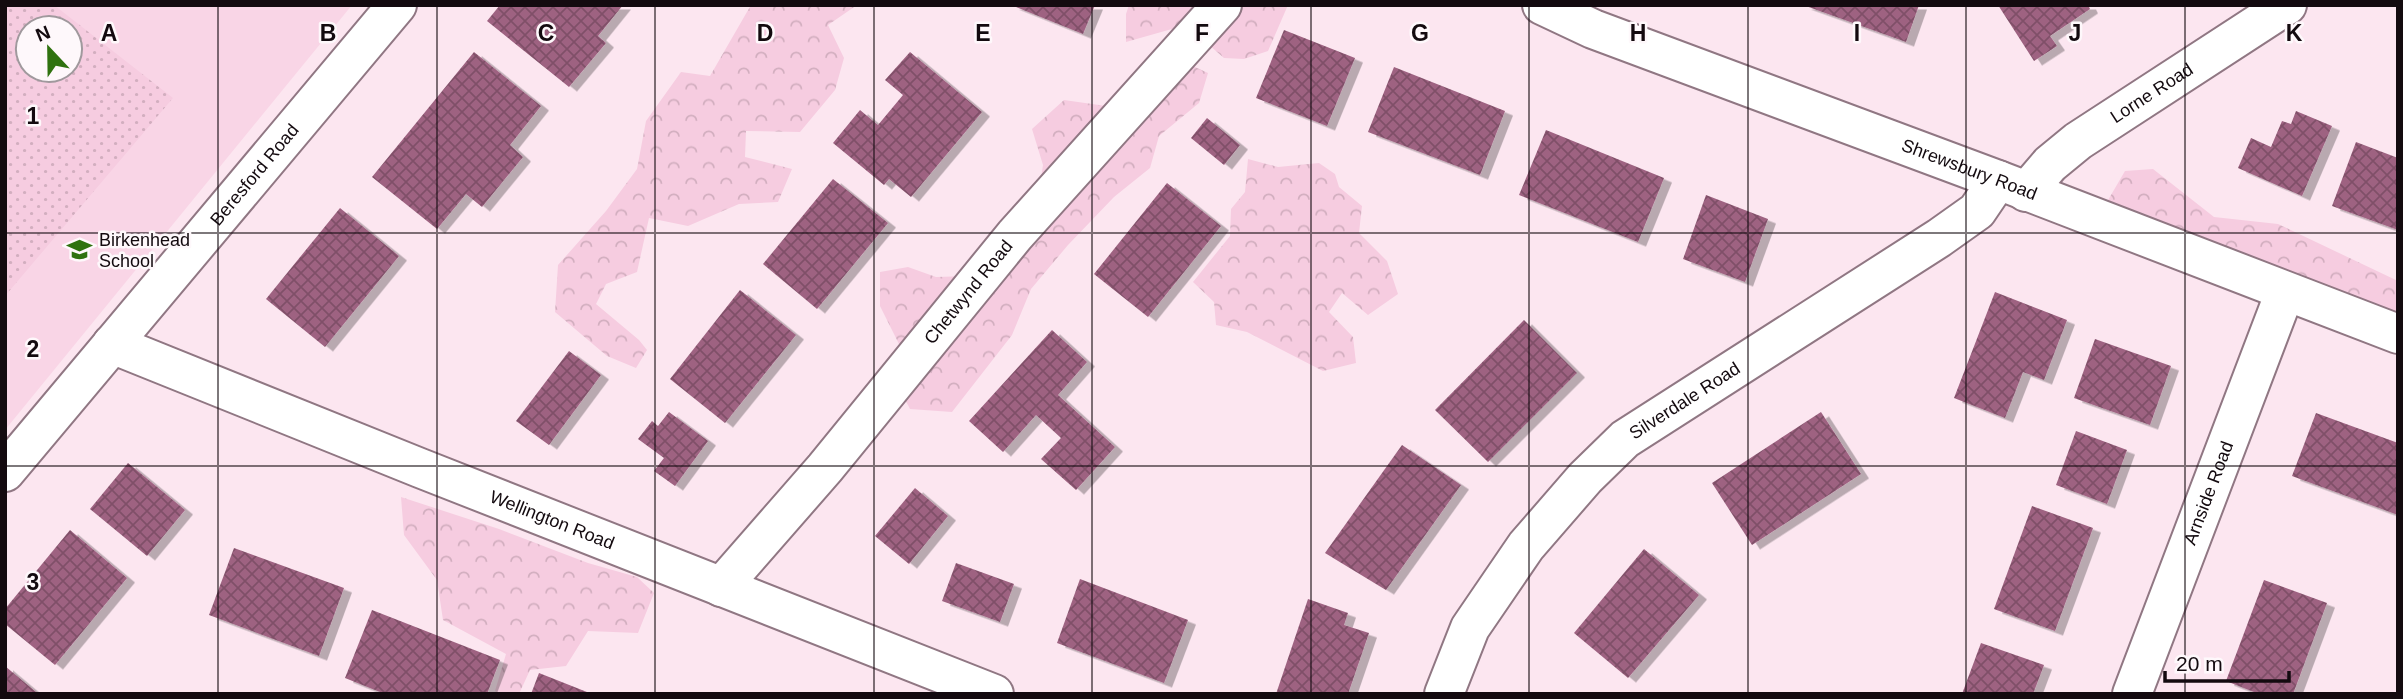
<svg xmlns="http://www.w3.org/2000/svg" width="2403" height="699" viewBox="0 0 2403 699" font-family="Helvetica,sans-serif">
  <defs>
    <pattern id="forest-crowns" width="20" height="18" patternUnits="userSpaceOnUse" patternTransform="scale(1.75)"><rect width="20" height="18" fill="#f6cce0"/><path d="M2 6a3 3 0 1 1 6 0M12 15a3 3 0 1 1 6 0" fill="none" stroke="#d2aebf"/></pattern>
    <pattern id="park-dots" width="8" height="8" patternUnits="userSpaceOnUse" patternTransform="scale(1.75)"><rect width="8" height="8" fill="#f6cce0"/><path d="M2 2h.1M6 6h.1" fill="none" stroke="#d2aebf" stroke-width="1.8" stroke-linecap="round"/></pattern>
    <pattern id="building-cross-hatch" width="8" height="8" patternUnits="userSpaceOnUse" patternTransform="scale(1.75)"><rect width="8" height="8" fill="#9e6281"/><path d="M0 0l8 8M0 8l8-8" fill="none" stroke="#804f68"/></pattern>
    <filter id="shadow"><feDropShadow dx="8" dy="4.5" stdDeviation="0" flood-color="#0004"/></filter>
  </defs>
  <rect width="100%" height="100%" fill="#fce6f0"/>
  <path fill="#f9d5e6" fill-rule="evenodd" d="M5,5h347l-347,425zM28,28h42v42h-42z"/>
  <g fill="url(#forest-crowns)">
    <path d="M751,5h106l-29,20 16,33 -9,32 -35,42 -54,-1 -1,26 47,12 -14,33 -39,2 -51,22 -39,-8 -12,54 -31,12 -10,20 43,36 8,10 -11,18 -29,-12 -52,-44 3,-47 48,-54 31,-42 9,-48 35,-49 29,4z"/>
    <path d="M1129,5h159l-20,46 -24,8 -20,-1 -38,-33 -60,17v-28z"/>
    <path d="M1160,51l48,22 -9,30 -40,33 -9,32 -36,29 -46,48 -37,44 -19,46 -60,77 -42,-3 -19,-38 10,-23 -21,-42v-34l28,-5 28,10 33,-1 70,-85 4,-26 -11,-36 32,-29 42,6 34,18z"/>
    <path d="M1248,159l30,8 41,-4 16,11 4,13 23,19 -3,27 28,28 11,33 -30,21 -26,-22 -13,19 24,25 3,26 -33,8 -76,-39 -31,-7 -2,-23 -21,-20 37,-46 1,-27 14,-17z"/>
    <path d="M2153,169l61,48 64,7 120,57v29l-14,10 -280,-113 21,-36z"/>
    <path d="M401,497l98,32 89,34 49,14 17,16 -16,40 -50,-2 -22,35 -36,4 -11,24h-19l-5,-3 11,-37 -63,-34 -6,-40 -33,-45z"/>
  </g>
  <path fill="url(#park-dots)" fill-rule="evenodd" d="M5,5h49l119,93 -168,198zM28,28h42v42h-42z"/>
  <g fill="url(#building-cross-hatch)" filter="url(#shadow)">
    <path d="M500,5h123l-25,31 8,7 -37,44 -82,-66z"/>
    <path d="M1011,5h84l-12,29z"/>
    <path d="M1803,5h116l-13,37z"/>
    <path d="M1998,5h90l2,4 -40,27 7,10 -23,15z"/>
    <path d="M1284,30l71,28 -28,68 -71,-28z"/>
    <path d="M474,52l67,54 -31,39 13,12 -41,50 -16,-13 -29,35 -65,-52z"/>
    <path d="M910,52l72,60 -71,85 -22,-18 -5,6 -51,-42 27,-33 18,15 25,-30 -18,-15z"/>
    <path d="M1394,67l111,44 -25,64 -112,-43z"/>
    <path d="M2296,111l36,15 -30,70 -64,-28 13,-30 20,9 11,-26 9,3z"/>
    <path d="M1207,118l33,27 -16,20 -33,-27z"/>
    <path d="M1546,130l118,48 -26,64 -119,-47z"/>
    <path d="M2356,142l42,16v72l-66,-24z"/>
    <path d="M833,179l55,44 -71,86 -54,-45z"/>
    <path d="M1167,183l54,43 -73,91 -54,-43z"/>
    <path d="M1706,195l62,24 -23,63 -62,-23z"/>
    <path d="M340,208l59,48 -74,91 -59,-48z"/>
    <path d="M740,290l56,45 -71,88 -55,-44z"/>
    <path d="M1995,292l72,28 -23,60 -21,-8 -18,46 -51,-20z"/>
    <path d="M1524,320l53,53 -89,89 -53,-52z"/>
    <path d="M1052,330l35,32 -29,33 57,52 -39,43 -35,-31 20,-21 -25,-23 -33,37 -34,-31z"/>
    <path d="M2095,339l76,27 -21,59 -76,-27z"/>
    <path d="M569,351l32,24 -52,70 -33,-24z"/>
    <path d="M669,412l39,29 -33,45 -21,-15 10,-13 -26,-19 14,-18 6,5z"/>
    <path d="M1821,412l40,62 -109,71 -40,-62z"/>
    <path d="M2316,413l82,30v72l-106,-39z"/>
    <path d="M2076,431l51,19 -20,54 -51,-19z"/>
    <path d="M1402,445l59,40 -75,105 -61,-37z"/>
    <path d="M128,463l57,47 -38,46 -57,-47z"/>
    <path d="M915,488l33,28 -39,48 -34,-28z"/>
    <path d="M2032,506l61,22 -38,103 -61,-22z"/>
    <path d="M70,530l57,48 -72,87 -50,-41v-15z"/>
    <path d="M234,548l110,40 -25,68 -110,-41z"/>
    <path d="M1644,549l55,46 -71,83 -54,-45z"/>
    <path d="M956,563l58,21 -14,38 -58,-21z"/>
    <path d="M1080,579l108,41 -24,63 -107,-40z"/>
    <path d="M2264,580l63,23 -34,91h-34l-33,-13z"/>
    <path d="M1308,599l40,14 -4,12 25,8 -21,61h-72z"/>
    <path d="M372,610l128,50 -13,34h-102l-40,-16z"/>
    <path d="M1981,643l63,22 -11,29h-71z"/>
    <path d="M5,666l31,26 -1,2h-30z"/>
    <path d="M539,673l53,21h-61z"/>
  </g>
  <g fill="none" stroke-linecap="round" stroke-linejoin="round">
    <defs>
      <g id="minor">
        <path id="s1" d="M1542,5l51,24 405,151 400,154"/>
        <path id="s2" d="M2026,192l24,-28 28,-23 209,-136"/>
        <path id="s3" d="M112,344l308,124 574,226"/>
        <path id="s4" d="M5,472l392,-467"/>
        <path id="s5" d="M721,587l104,-119 190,-233 207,-230"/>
        <path id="s6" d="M1444,694l26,-66 56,-82 59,-68 40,-39 314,-201 38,-27 21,-31"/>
        <path id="s7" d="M2132,694l153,-402"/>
      </g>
    </defs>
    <use href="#minor" stroke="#907783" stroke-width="42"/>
    <use href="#minor" stroke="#fff" stroke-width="38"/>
  </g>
  <path fill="none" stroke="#130a0f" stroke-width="2" stroke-opacity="0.55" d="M218,5v689M437,5v689M655,5v689M874,5v689M1092,5v689M1311,5v689M1529,5v689M1748,5v689M1966,5v689M2185,5v689M5,233h2393M5,466h2393"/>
  <defs>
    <symbol id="school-bare" viewBox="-9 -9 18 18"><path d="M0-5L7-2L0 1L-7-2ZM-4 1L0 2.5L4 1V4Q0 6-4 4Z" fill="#2f720f" stroke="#fef8fb" stroke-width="2.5" paint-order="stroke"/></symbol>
  </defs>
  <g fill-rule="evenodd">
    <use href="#school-bare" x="62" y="232" width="35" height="35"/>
  </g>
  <g text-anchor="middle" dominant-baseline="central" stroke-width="5" stroke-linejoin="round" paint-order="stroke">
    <g font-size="18" fill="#130a0f" stroke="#fef8fb">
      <text stroke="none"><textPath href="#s2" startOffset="161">Lorne Road</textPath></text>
      <text stroke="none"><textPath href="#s1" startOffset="458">Shrewsbury Road</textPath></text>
      <text stroke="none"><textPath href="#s4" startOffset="388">Beresford Road</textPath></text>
      <text stroke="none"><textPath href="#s5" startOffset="385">Chetwynd Road</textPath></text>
      <text stroke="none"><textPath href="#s6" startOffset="387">Silverdale Road</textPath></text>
      <text stroke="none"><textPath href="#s7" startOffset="215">Arnside Road</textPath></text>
      <text stroke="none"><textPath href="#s3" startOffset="474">Wellington Road</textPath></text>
    </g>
    <g font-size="18" fill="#130a0f" stroke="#fef8fb" text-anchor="start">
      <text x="99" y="240">Birkenhead<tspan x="99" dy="21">School</tspan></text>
    </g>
  </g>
  <g font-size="23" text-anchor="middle" font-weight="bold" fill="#130a0f" stroke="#fef8fb" stroke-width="5" stroke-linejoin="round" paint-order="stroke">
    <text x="109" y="41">A</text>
    <text x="328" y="41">B</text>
    <text x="546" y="41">C</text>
    <text x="765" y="41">D</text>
    <text x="983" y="41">E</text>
    <text x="1202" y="41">F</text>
    <text x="1420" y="41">G</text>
    <text x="1638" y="41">H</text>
    <text x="1857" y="41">I</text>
    <text x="2075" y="41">J</text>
    <text x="2294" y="41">K</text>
    <text x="33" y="124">1</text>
    <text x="33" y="357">2</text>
    <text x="33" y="590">3</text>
  </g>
  <rect width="2403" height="699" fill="none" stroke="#130a0f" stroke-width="14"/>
  <g transform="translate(49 49) rotate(338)"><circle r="33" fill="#fef8fb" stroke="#a0999d" stroke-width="2"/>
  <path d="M0-5L12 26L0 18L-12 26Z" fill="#2f720f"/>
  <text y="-10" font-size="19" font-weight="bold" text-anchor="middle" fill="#130a0f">N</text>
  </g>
  <path d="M2165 671v10h124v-10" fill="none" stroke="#130a0f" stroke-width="3.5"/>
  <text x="2176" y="671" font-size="21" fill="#130a0f" stroke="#fef8fb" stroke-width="5" paint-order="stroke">20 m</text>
</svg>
